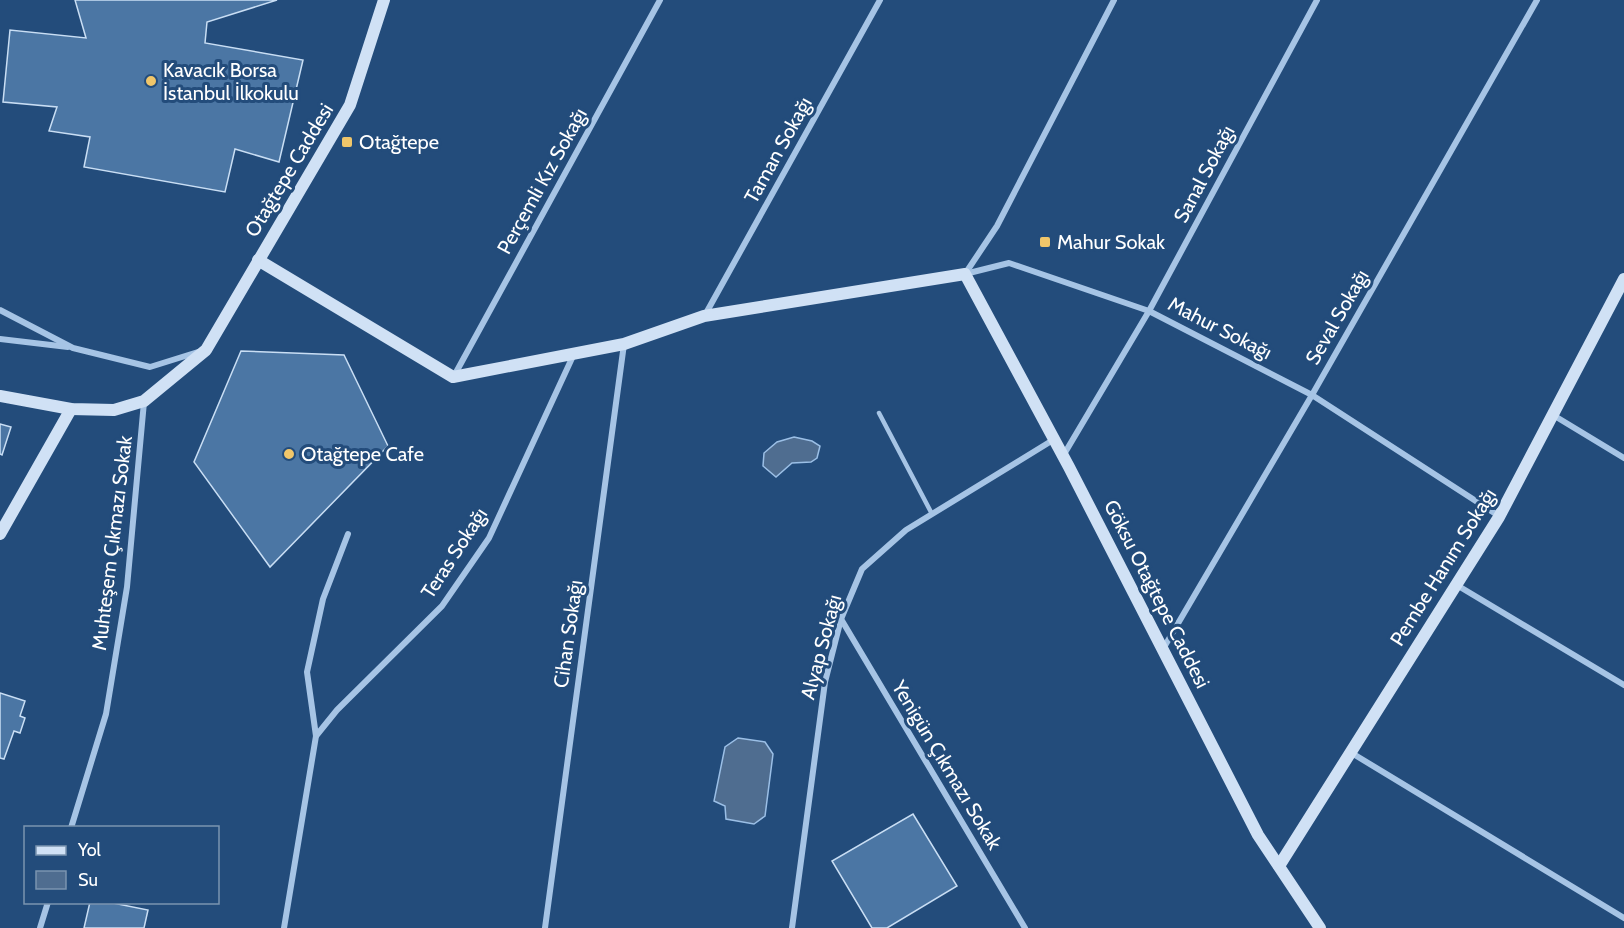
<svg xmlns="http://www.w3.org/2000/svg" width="1624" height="928" viewBox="0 0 1624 928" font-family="Cabin,sans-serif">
  <rect width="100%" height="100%" fill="#234c7b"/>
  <g fill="#4f6d90" stroke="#9bbfe6" stroke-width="1.5">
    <path d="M794,437l18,4 8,5 -3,12 -6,4 -19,1 -16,14 -13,-11 1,-13 13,-11z"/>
    <path d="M738,738l27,4 8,12 -8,62 -11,8 -28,-5 -1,-13 -11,-5 11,-54z"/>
  </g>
  <g fill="#4b76a4" stroke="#c9def4" stroke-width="1.5">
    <path d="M75,0h202l-70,22 -2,21 98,17 -24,102 -44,-13 -10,43 -141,-25 6,-30 -41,-6 8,-24 -54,-5 7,-72 76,8z"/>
    <path d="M241,351l103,4 44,91 -118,121 -76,-105z"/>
    <path d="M0,424l11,3 -9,28 -2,-1z"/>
    <path d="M0,693l25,8 -5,15 5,2 -5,15 -6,-2 -10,28 -4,-1z"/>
    <path d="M913,814l44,72 -70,42h-15l-40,-67z"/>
    <path d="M90,902h18l40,8 -4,18h-60z"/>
  </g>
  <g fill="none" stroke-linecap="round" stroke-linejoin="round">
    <path stroke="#a6c4e5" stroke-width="4.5" d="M879,413l53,101"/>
    <g stroke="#a6c4e5" stroke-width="6">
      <path d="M965,274l44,-11 140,48 163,84 187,121"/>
      <path d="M965,274l32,-48 117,-226"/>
      <path d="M0,310l73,38 77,19 48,-15"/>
      <path d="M705,315l175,-315"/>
      <path d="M0,339l68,8"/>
      <path d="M454,376l206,-376"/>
      <path d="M1553,415l71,43"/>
      <path d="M1063,456l86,-145 168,-311"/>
      <path d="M1455,584l169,101"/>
      <path d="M841,619l184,309"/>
      <path d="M1163,649l149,-254 225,-395"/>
      <path d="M316,736l-9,-64 16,-73 25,-65"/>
      <path d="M1350,752l274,166"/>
      <path d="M71,828l35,-114 21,-127 17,-185"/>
      <path d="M40,928l8,-26"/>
      <path d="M284,928l32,-192 21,-26 105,-104 47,-68 84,-182"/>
      <path d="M545,928l79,-584"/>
      <path d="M792,928l33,-246 16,-63 21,-50 44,-39 147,-90"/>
    </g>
    <g stroke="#d0e1f5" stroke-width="12">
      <path d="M258,260l195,117 171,-33 80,-28 261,-42 104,193 189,368 62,93"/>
      <path d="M0,396l71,13 43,1 30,-9 62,-51 144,-245 34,-105"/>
      <path d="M0,534l71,-125"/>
      <path d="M1279,866l220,-349 125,-238"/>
    </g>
  </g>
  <g fill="#f0c66a" stroke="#234c7b" stroke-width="2">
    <circle cx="151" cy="81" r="6"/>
    <rect x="341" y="136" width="12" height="12" rx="3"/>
    <rect x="1039" y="236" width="12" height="12" rx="3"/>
    <circle cx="289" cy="454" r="6"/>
  </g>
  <g text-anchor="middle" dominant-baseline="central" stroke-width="6" stroke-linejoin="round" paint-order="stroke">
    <g font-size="20" fill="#fff" stroke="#234c7b" text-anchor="start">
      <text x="163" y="70">Kavacık Borsa<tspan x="163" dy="23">İstanbul İlkokulu</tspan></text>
      <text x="359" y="142">Otağtepe</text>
      <text x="1057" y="242">Mahur Sokak</text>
      <text x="301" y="454">Otağtepe Cafe</text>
    </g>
    <g font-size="20" fill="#fff" stroke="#234c7b">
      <text transform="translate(778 150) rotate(-61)">Taman Sokağı</text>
      <text transform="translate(289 170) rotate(-59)">Otağtepe Caddesi</text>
      <text transform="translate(1204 174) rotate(-62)">Sanal Sokağı</text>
      <text transform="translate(542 181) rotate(-61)">Perçemli Kız Sokağı</text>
      <text transform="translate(1337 317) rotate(-60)">Seval Sokağı</text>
      <text transform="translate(1220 328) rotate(27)">Mahur Sokağı</text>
      <text transform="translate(112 543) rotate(-83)">Muhteşem Çıkmazı Sokak</text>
      <text transform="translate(454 553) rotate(-57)">Teras Sokağı</text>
      <text transform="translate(1443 567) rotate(-58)">Pembe Hanım Sokağı</text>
      <text transform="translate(1157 594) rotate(63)">Göksu Otağtepe Caddesi</text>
      <text transform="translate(568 634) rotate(-82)">Cihan Sokağı</text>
      <text transform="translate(821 647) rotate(-75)">Alyap Sokağı</text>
      <text transform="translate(947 765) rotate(59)">Yenigün Çıkmazı Sokak</text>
    </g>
  </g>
  <rect x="24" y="826" width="195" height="78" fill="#234c7b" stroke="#7b94b0" stroke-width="1.5"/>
  <rect x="36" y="846" width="30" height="9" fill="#d0e1f5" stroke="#7b94b0" stroke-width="1.5"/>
  <text x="78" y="856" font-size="18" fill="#ffffff">Yol</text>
  <rect x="36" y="871" width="30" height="18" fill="#4f6d90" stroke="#7b94b0" stroke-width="1.5"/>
  <text x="78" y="886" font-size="18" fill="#ffffff">Su</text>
</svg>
